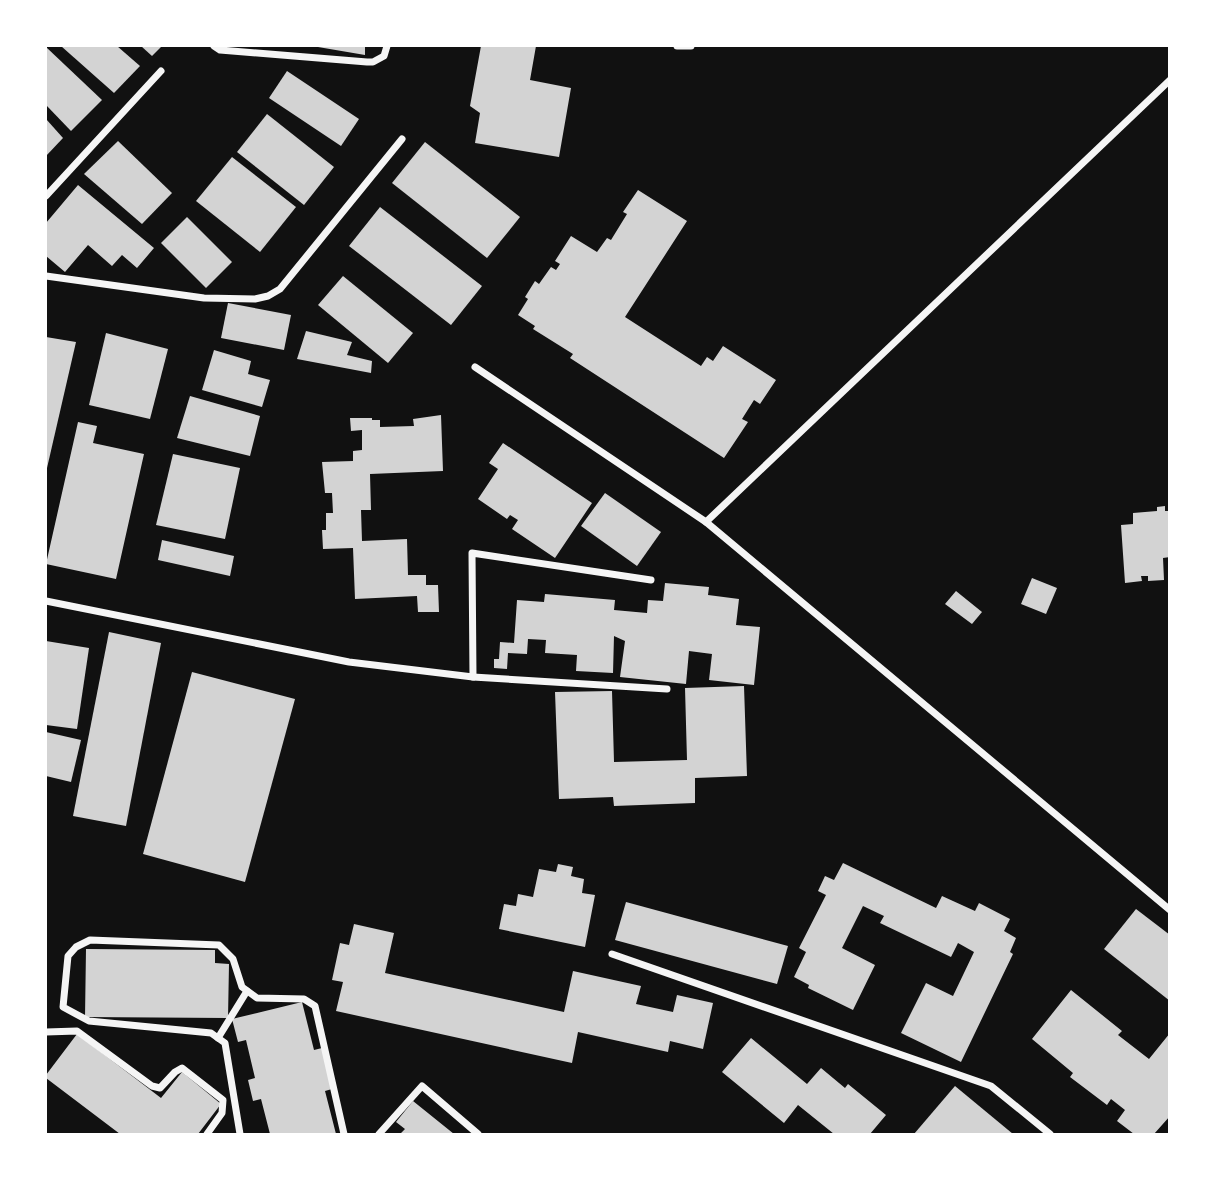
<svg xmlns="http://www.w3.org/2000/svg" width="1215" height="1180" viewBox="0 0 1215 1180" font-family="Jost,sans-serif">
  <rect width="100%" height="100%" fill="#111"/>
  <g fill="#d3d3d3">
    <path d="M61,46h56l23,20 -26,27z"/>
    <path d="M141,46h21l-10,10z"/>
    <path d="M318,46h47v9l-47,-8z"/>
    <path d="M481,46h55l-6,34 41,8 -12,69 -84,-14 5,-30 -10,-7z"/>
    <path d="M46,47l56,53 -31,31 -25,-26z"/>
    <path d="M287,71l72,48 -18,27 -72,-48z"/>
    <path d="M267,114l67,53 -30,38 -67,-53z"/>
    <path d="M46,119l17,19 -17,18z"/>
    <path d="M118,141l54,52 -30,31 -58,-50z"/>
    <path d="M425,142l95,75 -33,41 -95,-75z"/>
    <path d="M232,157l64,50 -36,45 -64,-51z"/>
    <path d="M78,185l76,63 -17,20 -15,-13 -10,11 -24,-21 -23,27 -19,-16v-33z"/>
    <path d="M638,190l49,31 -62,96 76,49 6,-9 6,4 10,-15 53,34 -16,24 -6,-4 -12,19 6,3 -24,36 -154,-100 3,-4 -40,-25 2,-3 -17,-11 10,-16 -3,-2 10,-16 4,3 12,-17 5,3 4,-6 -5,-3 16,-25 26,16 10,-14 4,2 16,-26 -4,-2z"/>
    <path d="M380,207l102,79 -31,39 -102,-79z"/>
    <path d="M187,217l45,45 -26,26 -45,-45z"/>
    <path d="M343,276l70,57 -25,30 -70,-58z"/>
    <path d="M228,303l63,12 -7,35 -63,-12z"/>
    <path d="M306,331l46,11 -5,13 25,6 -1,12 -74,-14z"/>
    <path d="M106,333l62,16 -18,70 -61,-14z"/>
    <path d="M46,337l30,5 -29,126h-1z"/>
    <path d="M214,350l37,11 -3,13 22,6 -8,27 -60,-17z"/>
    <path d="M190,396l70,20 -10,40 -73,-18z"/>
    <path d="M441,415l2,56 -73,3 1,36h-10l1,31 45,-2 1,36h18v10h12l1,27h-21l-1,-16 -62,3 -2,-51 -30,1 -1,-19h4v-17h7l-1,-20h-7l-3,-31 31,-1v-10l9,-1v-20l-11,1 -1,-13h22v2h8v7l34,-1 -1,-7z"/>
    <path d="M78,422l19,4 -4,17 51,11 -28,125 -70,-15z"/>
    <path d="M503,443l89,60 -37,55 -43,-29 6,-9 -8,-5 -3,4 -29,-20 20,-30 -9,-6z"/>
    <path d="M173,454l67,14 -15,71 -69,-14z"/>
    <path d="M605,493l56,39 -24,34 -56,-40z"/>
    <path d="M1165,506v5h5v46l-7,1 1,22 -16,1v-5h-7l1,5 -17,2 -4,-58 12,-1v-11l24,-2v-4z"/>
    <path d="M162,540l72,16 -4,20 -72,-16z"/>
    <path d="M1032,578l25,10 -11,26 -25,-10z"/>
    <path d="M665,583l44,4 -1,8 31,4 -3,26 24,2 -6,58 -45,-5 3,-26 -23,-3 -3,33 -66,-7 5,-36 -11,-5 -1,37 -37,-2 1,-16 -32,-2 1,-13 -18,-1 -1,15 -19,-1 -1,16 -13,-1v-9h5l1,-17 14,1 3,-43 27,2 1,-8 70,6 -1,10 33,3 1,-13 15,1z"/>
    <path d="M956,591l26,21 -10,12 -27,-20z"/>
    <path d="M109,632l52,11 -35,183 -53,-10z"/>
    <path d="M46,641l43,7 -12,81 -31,-4z"/>
    <path d="M192,672l103,27 -50,183 -102,-28z"/>
    <path d="M744,686l3,90 -52,2v25l-81,3 -1,-9 -54,2 -4,-107 57,-1 2,71 73,-2 -2,-72z"/>
    <path d="M46,732l35,8 -10,42 -25,-6z"/>
    <path d="M843,863l93,45 6,-12 33,15 4,-8 31,16 -6,12 12,7 -6,14 3,2 -52,108 -60,-29 25,-50 27,13 21,-44 -16,-9 -7,14 -71,-34 4,-7 -21,-10 -21,42 33,17 -22,45 -45,-22 1,-3 -15,-8 12,-25 -7,-4 27,-53 -8,-4 7,-15 9,4z"/>
    <path d="M558,864l15,3 -2,9 13,3 -2,14 13,2 -10,52 -86,-18 5,-25 12,2 2,-12 15,3 6,-28 17,3z"/>
    <path d="M626,902l162,44 -11,38 -162,-44z"/>
    <path d="M1136,909l34,26v66l-66,-52z"/>
    <path d="M354,924l40,9 -9,40 179,39 9,-41 68,15 -5,18 37,8 4,-17 36,8 -10,46 -33,-8 -2,11 -90,-20 -6,31 -236,-52 7,-29 -11,-2 8,-37 9,2z"/>
    <path d="M86,949l129,1v13l14,1 -1,54 -143,-1z"/>
    <path d="M1071,990l51,41 -4,4 31,24 21,-26v83l-16,18h-20l-17,-13 8,-11 -14,-11 -4,6 -37,-28 3,-4 -41,-34z"/>
    <path d="M302,1002l12,48 8,-2 10,41 -7,2 11,43h-66l-9,-35 -8,2 -5,-21 7,-2 -9,-38 -8,2 -6,-23z"/>
    <path d="M77,1034l84,64 21,-26 39,32 -23,30h-78l-74,-56v-3z"/>
    <path d="M751,1038l56,46 14,-16 24,20 3,-4 38,31 -16,19h-36l-36,-29 -14,18 -62,-51z"/>
    <path d="M955,1086l58,48h-99z"/>
    <path d="M413,1101l41,33h-54l5,-5 -9,-7z"/>
  </g>
  <g fill="none" stroke-linecap="round" stroke-linejoin="round">
    <g stroke="#f5f5f5" stroke-width="7">
      <path d="M214,46l6,4 147,12h6l11,-6 3,-10"/>
      <path d="M677,46h14"/>
      <path d="M46,196l115,-125"/>
      <path d="M46,276l158,22 51,1 13,-3 12,-7 122,-150"/>
      <path d="M475,367l231,155 464,388"/>
      <path d="M706,522l464,-442"/>
      <path d="M46,601l303,61 124,15 -1,-124 179,27"/>
      <path d="M473,677l194,12"/>
      <path d="M612,954l379,132 59,48"/>
      <path d="M46,1032l31,-1 75,55 8,2 15,-16 7,-4 41,32 -1,13 -15,21"/>
      <path d="M218,1038l29,-47"/>
      <path d="M240,1134l-15,-91 -14,-10 -122,-12 -26,-14 5,-51 8,-9 14,-7 129,5 14,14 9,28 15,11 47,1 11,7 29,128"/>
      <path d="M379,1134l43,-48 56,48"/>
    </g>
  </g>
  <rect width="1215" height="1180" fill="none" stroke="#ffffff" stroke-width="94"/>
</svg>
